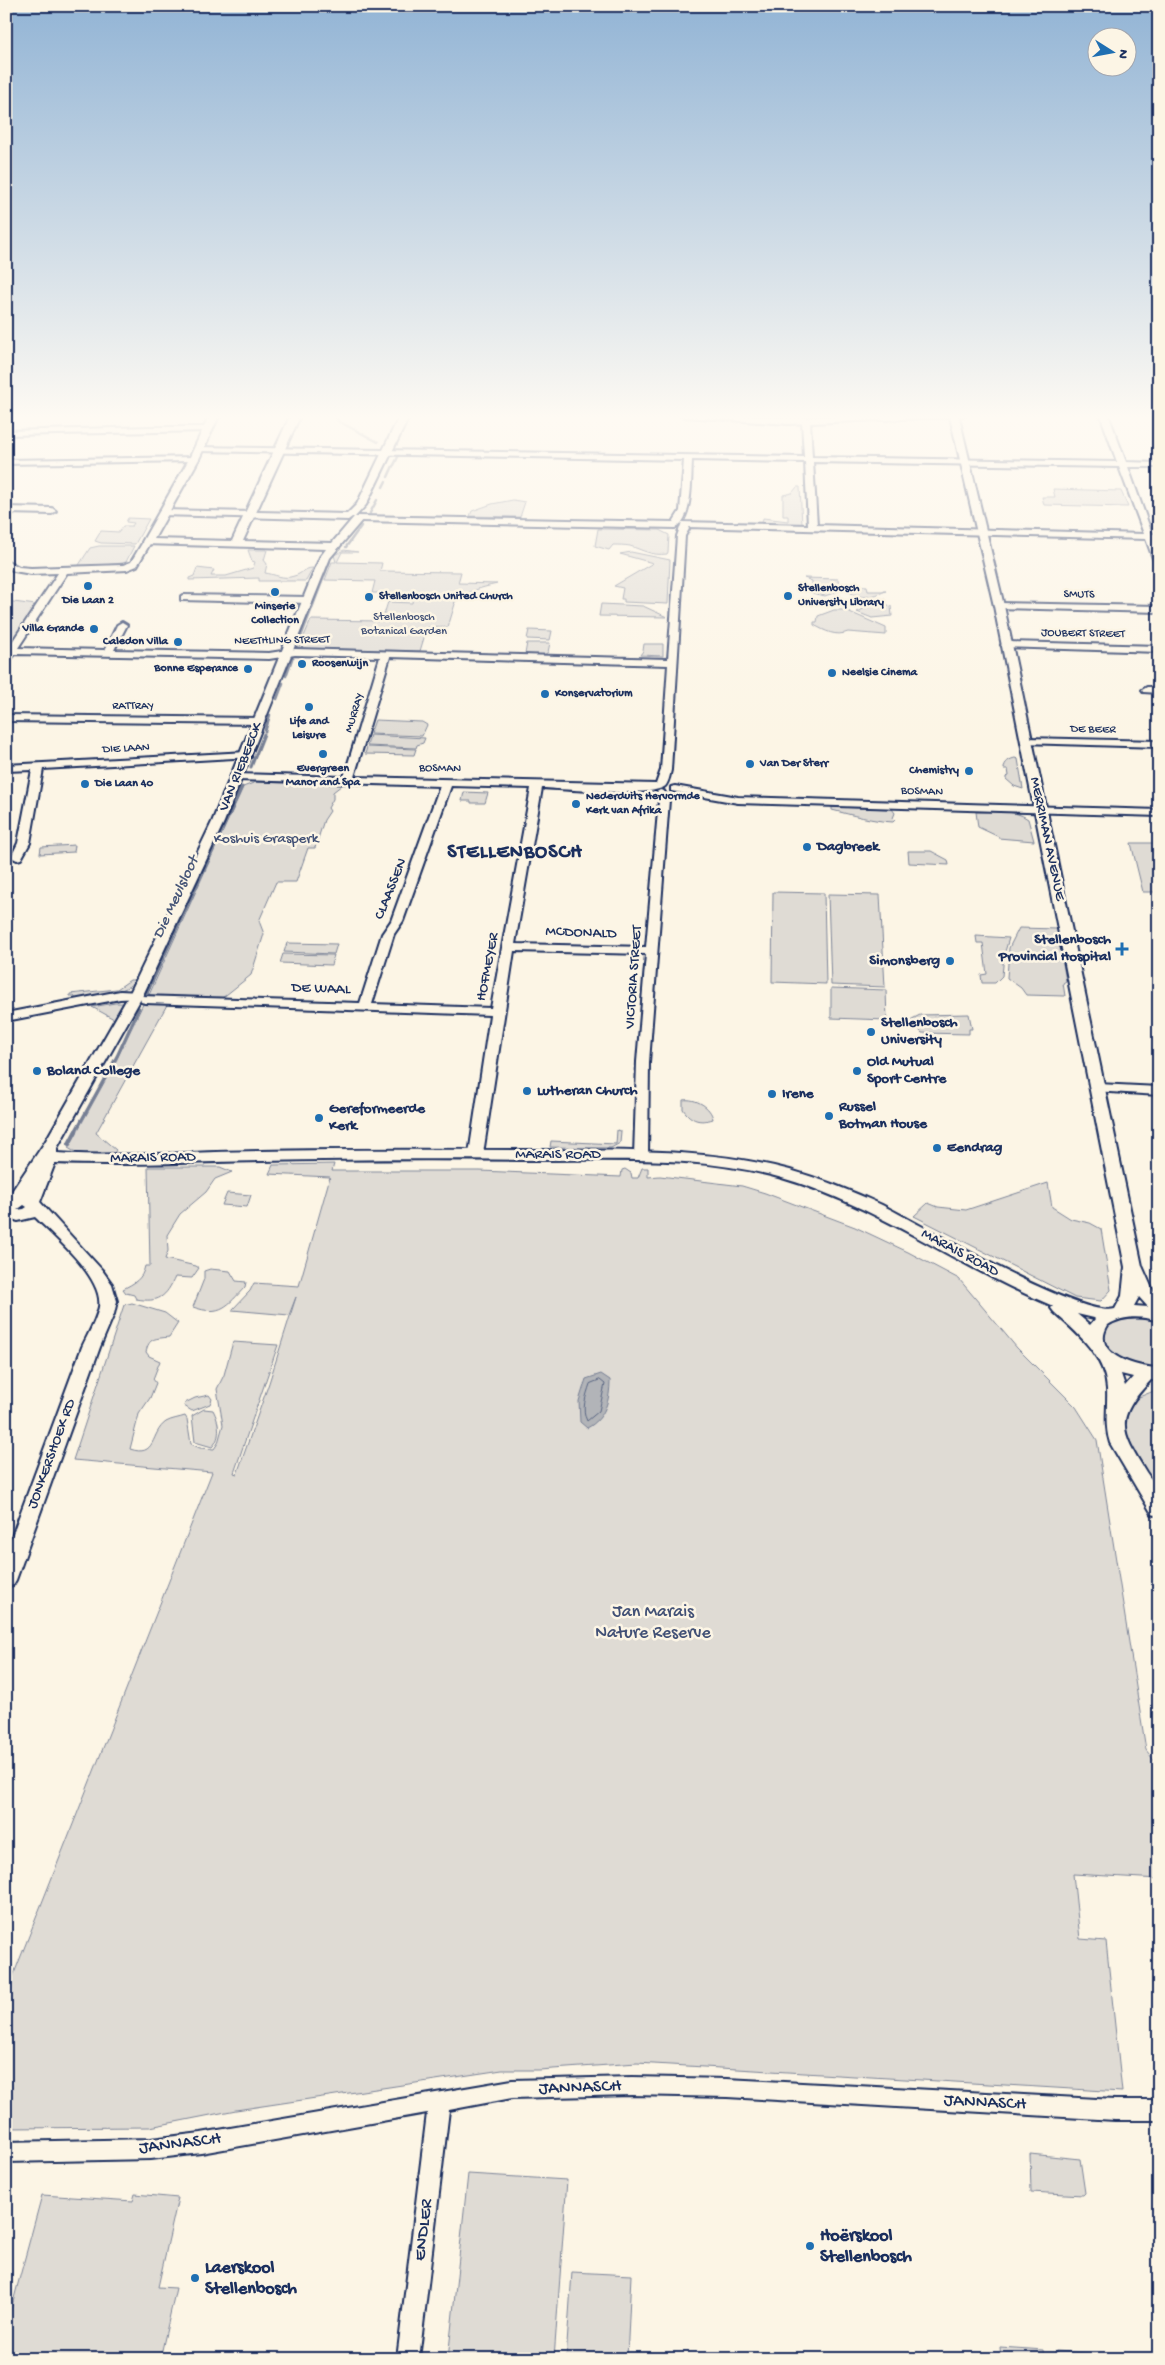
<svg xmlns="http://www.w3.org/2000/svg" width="1165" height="2365" viewBox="0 0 1165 2365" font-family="'Gochi Hand',sans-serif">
  <rect width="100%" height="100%" fill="#fcf5e5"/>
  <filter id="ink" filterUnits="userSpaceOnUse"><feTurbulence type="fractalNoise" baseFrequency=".02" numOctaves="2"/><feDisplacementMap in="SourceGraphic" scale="10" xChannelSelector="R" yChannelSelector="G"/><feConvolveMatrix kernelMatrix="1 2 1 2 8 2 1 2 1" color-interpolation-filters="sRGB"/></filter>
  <g filter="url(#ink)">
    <g fill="#dfdbd4" stroke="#7d8599">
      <path d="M797,487h3l2,38 -40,-2 1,-5 25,3v-5h-5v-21l9,-2z"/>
      <path d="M1053,489l68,2 7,16 -84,-2 -2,-8h13z"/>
      <path d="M513,500l12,2 -5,15 -50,-1 2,-5 20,-7z"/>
      <path d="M128,518l21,1 -14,25 -34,-1 -6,-2 6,-10 18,1 4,-6h9l2,-3 -8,-1z"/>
      <path d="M598,529l61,1 10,5 -1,17 -1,2c-16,2 -24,-4 -37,-8 -5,-1 -12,-1 -17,-1l-4,5 -14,-4z"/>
      <path d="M99,546h35l-8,16 -4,1 -45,5 13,-20z"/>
      <path d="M248,550h19l-3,10 3,4 -2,9c10,1 18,7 29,3 8,-2 10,-8 19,-8l-7,13h-47v-3l-70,2v-2l5,-2 3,-8 17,2 -3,6h15l27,-8 2,-6 -3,-1z"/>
      <path d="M344,550l14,2h-16l-5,10 45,1 -2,8 81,1 -3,11 39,1c-17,4 -30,7 -43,19l1,1 -7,23 -21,1 -7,23 -121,-3 12,-28 71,1 6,-19 24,1 2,-10h-42l3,-12 -50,-1 7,-18h4l-2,-7z"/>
      <path d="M631,552l39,8 -2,44 -44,-2v-3h-3l2,-11 -9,-2 39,-23 -33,-9z"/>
      <path d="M804,578l34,1 1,12 -14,5 -13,-3v-12z"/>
      <path d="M844,585l23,1 1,5h18c-20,8 -23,8 -41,-1z"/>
      <path d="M885,599v5l6,2 1,10 -20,2 -15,-6z"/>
      <path d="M6,601l30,4 -30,48z"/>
      <path d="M601,604l42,2 24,11 -68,-1z"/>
      <path d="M834,610h11l41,18v7l-38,-3c-12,5 -23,-1 -34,-7v-3h3l1,-6z"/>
      <path d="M529,630l23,1 -2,9 -23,-1z"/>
      <path d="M527,643h23l-2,9 -4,3 -19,-1z"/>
      <path d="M644,644h19v12l-23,-1 3,-4z"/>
      <path d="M375,720l47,2 5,3 -5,11 -52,-2z"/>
      <path d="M370,735l55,3 -2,5 -6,2 -1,3 -49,-2z"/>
      <path d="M367,747l49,2 -2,6 -49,-1z"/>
      <path d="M1015,758l3,1 5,30 -9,-3 -8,-7v-2l3,-1 -1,-7h-4c0,-7 6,-10 11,-11z"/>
      <path d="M256,782l86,3 -9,7v7l-5,9 2,3 -6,9 -9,28h-7l-12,34h-20l-17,39 5,13 -13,41 -30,24 -72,-4 94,-208z"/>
      <path d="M464,792l24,1 -3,10h-14v-2h-9z"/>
      <path d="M832,807l60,2 3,4 -2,5 2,2 -2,2c-20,-1 -41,-7 -61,-12z"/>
      <path d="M976,812c16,0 39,-3 52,7l6,22 -36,-3 1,-1 -21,-10z"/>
      <path d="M1131,843h28v49h-16z"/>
      <path d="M75,845l-1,7 -34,2 1,-7z"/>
      <path d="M908,851h23l17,9 1,5 -40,-2z"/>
      <path d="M773,892l51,1 2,91 -54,-2z"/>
      <path d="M828,894l52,1 5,92 -54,-2z"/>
      <path d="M1019,928l38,1 9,52 -3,2 2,13 -39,-1 -5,-7 -14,-10 2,-30z"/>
      <path d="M976,936l33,2 -5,17 -2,21 -7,7h-13l-1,-8 6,-1 -4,-31h-6z"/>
      <path d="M287,943l50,1 -3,10 -50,-2z"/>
      <path d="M283,954l51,1 -3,10 -51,-2z"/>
      <path d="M130,980h5c-7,14 -44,16 -59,19l-2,-3h-4v-2l47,-5z"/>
      <path d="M831,988l55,2 1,30 -56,-2z"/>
      <path d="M144,1002l24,1 -72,130 20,17 -2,3c-13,0 -34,4 -46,-5l48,-87z"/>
      <path d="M115,1003h8l-9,16 -22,-12z"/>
      <path d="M969,1014l3,15h-3v5l-47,-1 -12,-13 10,-5z"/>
      <path d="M683,1100c13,-2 28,7 30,19 -13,4 -22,2 -30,-10z"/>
      <path d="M617,1130l4,1 -1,12 -9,5 -61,-1 1,-6 65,3z"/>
      <path d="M334,1164l-2,7h148l141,6 1,-7 3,-1 6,4 1,5h6l4,-10h6v9l12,-1 82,10 23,7 90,34 53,25 51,27 58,69 59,59 21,33 49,310 13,17v112l-86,-5 7,65 26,2 16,151 -485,-29 -98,7h-37l-266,40 -86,17 -144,1v-134l206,-522 -139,-12 51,-155 8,-2 33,10 13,10 -9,14c-14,2 -20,0 -23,15l3,4 11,5 -7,18 3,4 -6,15 -11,16 -9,35c27,9 20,-16 36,-27 5,-3 13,-4 19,-6l2,3 4,25 9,4 14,1 4,-6 5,-18 -6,-36 7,-14 9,-33 45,3 -44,128 3,1 32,-91 27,-86 -7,18 -57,-5 18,-19 4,-8 45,3 31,-109 -61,-3 4,-9z"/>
      <path d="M148,1167h72l12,5 -17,7 -9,13 -26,22 -13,21 1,16 -3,8 31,7 3,2 -7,10 -17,-1c-9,20 -16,26 -39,22l-2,-4 -8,-2 -3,-4c11,-6 19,-9 22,-23h5z"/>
      <path d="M1048,1183l4,24 19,12 19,4 11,6 10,61 -10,11 -26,-3 -161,-82 14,-13 10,4 28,3z"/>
      <path d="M227,1193l24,2 -4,12 -25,-2z"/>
      <path d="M210,1269l20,2 6,10 10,1 -1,5c-17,18 -24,30 -52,20l11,-28v-8z"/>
      <path d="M1133,1316l26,4v50h-11l-37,-15 -9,-17c4,-16 16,-20 31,-22z"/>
      <path d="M1159,1389v89l-7,1 -4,-2c-12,-20 -38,-57 -13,-78 1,-1 19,-8 24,-10z"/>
      <path d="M209,1395l3,4 -2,5 -18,7 -8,-5 1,-3 10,-5z"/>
      <path d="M204,1409l9,1c6,11 9,27 -1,37l-17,-5 -3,-26z"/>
      <path d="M1030,2154l50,5 5,34 -2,2 -52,-3z"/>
      <path d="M468,2174l99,6 -13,179h-106z"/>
      <path d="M135,2194l43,4 -20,89 18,1 -16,71h-154v-31l36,-133 91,6z"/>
      <path d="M572,2272l59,3 -4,84h-61z"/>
      <path d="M1000,2347l44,3 1,9h-44z"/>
      <path d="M1056,2351l44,3 1,5h-44z"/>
    </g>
    <path fill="#b2b4b8" stroke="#767f94" d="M601,1374l9,6c0,20 -5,39 -23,48l-7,-6 -1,-21 7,-22z"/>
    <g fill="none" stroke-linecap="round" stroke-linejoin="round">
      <path stroke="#576482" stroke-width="1" d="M600,1380l5,4 -6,27 -12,10c-6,-12 -1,-25 3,-37z"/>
      <g stroke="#767f94" stroke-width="2.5">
        <path d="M334,414l4,7 40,21"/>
        <path d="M394,465l5,-10"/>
        <path d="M388,477l5,-11"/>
        <path d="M383,487l3,-6"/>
        <path d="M370,513l7,-13"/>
        <path d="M346,547l15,-21"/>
        <path d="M337,551l3,-2"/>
        <path d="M297,647l33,-86"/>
        <path d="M286,676l7,-20"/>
        <path d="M277,699l6,-16"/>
        <path d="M267,725l3,-10"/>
      </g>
      <g stroke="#767f94" stroke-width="3">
        <path d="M265,731l2,-7"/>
        <path d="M251,767l13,-33"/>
        <path d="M147,993l95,-206"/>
        <path d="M75,1132l42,-76 22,-48"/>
      </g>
      <path stroke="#767f94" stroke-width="4.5" d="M69,1144l7,-13"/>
      <defs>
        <g id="minor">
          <path d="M1100,414h8l18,48 33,1v4h-31l24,67h7v6l-5,-1 5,12v16l-4,-3 -9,-25 -458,-12 1,2 -4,7 -14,234c-1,5 -3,15 -7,17 -15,10 -100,2 -122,1l-27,156 131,3 13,-147 -4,-7 5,-3 4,1 5,9 -20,262 -1,94 -2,3h-10l-2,-3 3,-94 9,-108 -132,-3 -31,203 -7,4 -7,-4 21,-139 -345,-12 -4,-1 -1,-4 -20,1 -114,22v-8l114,-22 20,1 1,4 219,7 22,-69 9,-13 49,-135 -203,-6 -5,-3 5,-3 107,3 36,-120 -85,-2 -26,4 -254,-5 -6,8 -3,1v-12l52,-78 -27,1 -17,-3 -8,-4v-7l13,7 12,1 92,-3 8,-3 13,-22 7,2 -14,24 -10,4 -60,3 -49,75 87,2 12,-25 5,-3 5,3 -13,25 155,3 26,-4 373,10 9,-123 5,-14 126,3 -3,-63 -113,-2c-1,18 1,60 -17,68l-314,-7 -3,-1v-4l315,6 7,-11 4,-51 -485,-9h-3v-4l608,10 -2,-36 4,-2 4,2 2,36 305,5zM813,462l306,5 25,67 -327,-9zM390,657l278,8 -7,105 -5,14 -302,-7zM451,786l80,2 -40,220 -119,-4 22,-70 9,-13z"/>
          <path d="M150,427h58l4,2 -4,2 -202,4v-4z"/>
          <path d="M197,457l1,2 -4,2 -188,3v-4z"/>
          <path d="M6,507l46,1 4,3 -4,3 -46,-1z"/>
          <path d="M164,510l184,4 4,3 -4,3 -187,-5v-4z"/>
          <path d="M184,595l124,2 5,3 -5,3 -127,-3v-4z"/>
          <path d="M999,603l160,3v6l-163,-4 -2,-2z"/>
          <path d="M1006,642l153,4v6l-156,-5 -2,-2z"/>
          <path d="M1147,687h12v6l-16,-1 -1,-2z"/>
          <path d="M6,715l254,3 5,3 -5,3 -254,-3z"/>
          <path d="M1026,738l133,3v6l-137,-4 -1,-2z"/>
          <path d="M247,752l4,1v4l-208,12 -13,74 -9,16 -4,1 -6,-3 7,-14 14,-73 -26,1v-6z"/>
          <path d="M675,786l63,11 421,13v6l-421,-13 -67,-12v-4z"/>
          <path d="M1098,1084l61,3v8l-66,-4 -2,-3z"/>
          <path d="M632,2077l95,2 388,21h44v20h-44l-388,-23 -95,-2 -120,3 -63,12 -30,249h-22l30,-246 -226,40 -50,6 -145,3v-20l145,-3 50,-6 311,-53z"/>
        </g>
        <path id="tertiary" d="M210,414h10l-21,45 -45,80 78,2 59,-127h10l-58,127 89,2 22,-26h-7l-1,-2 11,-11 40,-83 1,-7h10l-1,7 -41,84 -11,12h7l1,2 -33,39 -106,264 -81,173 -86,153v5c68,4 135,-1 203,-2 93,-2 186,-1 279,-1 84,1 169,-2 251,20 31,9 62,21 92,35 40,20 199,114 233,104l7,-13 3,-29 -131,-661 -44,-189 -162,7 -103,-7 -5,-3h44l64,4 110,-4h71l-10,3 45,189 138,660 12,27 5,5v23c-18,-5 -35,-6 -51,4 -19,30 31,43 51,43v12h-8c-37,39 -31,50 -5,92 4,6 10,13 13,20 2,7 0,17 0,24l-7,-2 -42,-71c-6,-18 -2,-36 -3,-54 -2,-34 -30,-56 -53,-77l-3,-4 2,-2c-93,-38 -174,-100 -271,-128 -77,-22 -161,-18 -241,-18 -93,-1 -186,-1 -279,1 -69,1 -138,5 -207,2l-15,39 62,68 10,14 5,17 -3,13 -14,33 -84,233 -3,5 -7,2v-35l76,-205c6,-13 14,-26 17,-40 5,-29 -45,-71 -64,-90l-17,4 -12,-4v-17l39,-58 84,-147 83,-173 108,-265 6,-8 -183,-5 -1,-2 47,-83zM24,1205l3,2 -3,2 -7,1zM1139,1297l9,10 -14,-1zM1077,1314l17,4 1,1 -5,6zM1121,1374l12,3 -8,9z"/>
      </defs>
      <use href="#minor" stroke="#1b2f5e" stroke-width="4"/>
      <use href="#tertiary" stroke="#1b2f5e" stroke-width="4"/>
      <use href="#minor" fill="#fcf5e5" fill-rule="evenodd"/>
      <use href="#tertiary" fill="#fcf5e5" fill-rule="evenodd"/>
    </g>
  </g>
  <linearGradient id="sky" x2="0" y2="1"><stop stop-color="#92b4d5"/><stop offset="0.56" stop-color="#fefaf3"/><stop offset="1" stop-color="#fefaf3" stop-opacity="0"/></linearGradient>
  <rect width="1165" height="745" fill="url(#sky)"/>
  <g fill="#1f6fb2" stroke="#fcf5e5" stroke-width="2">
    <circle cx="88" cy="586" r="5"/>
    <circle cx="275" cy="592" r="5"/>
    <circle cx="788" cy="596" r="5"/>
    <circle cx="369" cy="597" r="5"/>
    <circle cx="94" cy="629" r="5"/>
    <circle cx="178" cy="642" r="5"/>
    <circle cx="302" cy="664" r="5"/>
    <circle cx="248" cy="669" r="5"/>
    <circle cx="832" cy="673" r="5"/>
    <circle cx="545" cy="694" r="5"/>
    <circle cx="309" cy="707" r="5"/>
    <circle cx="323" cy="754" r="5"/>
    <circle cx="750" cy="764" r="5"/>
    <circle cx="969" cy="771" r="5"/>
    <circle cx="85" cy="784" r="5"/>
    <circle cx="576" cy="804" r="5"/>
    <circle cx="807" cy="847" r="5"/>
    <path d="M1119.5 941.5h5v5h5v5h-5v5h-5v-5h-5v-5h5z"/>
    <circle cx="950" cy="961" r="5"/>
    <circle cx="871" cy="1032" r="5"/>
    <circle cx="37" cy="1071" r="5"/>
    <circle cx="857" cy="1071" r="5"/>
    <circle cx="527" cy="1091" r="5"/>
    <circle cx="772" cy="1094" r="5"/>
    <circle cx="829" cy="1116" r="5"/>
    <circle cx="319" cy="1118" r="5"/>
    <circle cx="937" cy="1148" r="5"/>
    <circle cx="810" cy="2246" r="5"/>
    <circle cx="195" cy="2278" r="5"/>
  </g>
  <g text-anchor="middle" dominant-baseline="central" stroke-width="5" stroke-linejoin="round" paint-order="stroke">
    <g font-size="12" font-weight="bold" fill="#1b2f5e" stroke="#fcf5e5" text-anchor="start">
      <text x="798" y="589">Stellenbosch<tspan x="798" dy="14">University Library</tspan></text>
      <text x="379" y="597">Stellenbosch United Church</text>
      <text x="88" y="601" text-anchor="middle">Die Laan 2</text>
      <text x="275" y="607" text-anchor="middle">Minserie<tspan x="275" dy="14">Collection</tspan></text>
      <text x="84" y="629" text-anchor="end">Villa Grande</text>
      <text x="168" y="642" text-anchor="end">Caledon Villa</text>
      <text x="312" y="664">Roosenwijn</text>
      <text x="238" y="669" text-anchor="end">Bonne Esperance</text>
      <text x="842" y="673">Neelsie Cinema</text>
      <text x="555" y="694">Konservatorium</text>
      <text x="309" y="722" text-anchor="middle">Life and<tspan x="309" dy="14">Leisure</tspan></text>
      <text x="760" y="764">Van Der Sterr</text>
      <text x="323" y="769" text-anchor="middle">Evergreen<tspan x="323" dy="14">Manor and Spa</tspan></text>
      <text x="959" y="771" text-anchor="end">Chemistry</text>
      <text x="95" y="784">Die Laan 40</text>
      <text x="586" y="797">Nederduits Hervormde<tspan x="586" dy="14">Kerk van Afrika</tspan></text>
    </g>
    <g font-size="12" fill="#1b2f5e" stroke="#fcf5e5">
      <text transform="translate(1079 595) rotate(1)">SMUTS</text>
      <text transform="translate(1083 634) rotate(1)">JOUBERT STREET</text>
      <text transform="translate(282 641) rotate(-1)">NEETHLING STREET</text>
      <text x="133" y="707">RATTRAY</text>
      <text transform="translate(355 713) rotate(-73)">MURRAY</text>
      <text transform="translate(1093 730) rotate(1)">DE BEER</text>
      <text transform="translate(126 749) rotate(-3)">DIE LAAN</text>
      <text transform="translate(440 769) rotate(1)">BOSMAN</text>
      <text transform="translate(922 792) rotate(2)">BOSMAN</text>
    </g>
    <g font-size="12" fill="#425176" stroke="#fcf5e5">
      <text x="404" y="618">Stellenbosch<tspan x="404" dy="14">Botanical Garden</tspan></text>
    </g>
    <g font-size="15" fill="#1b2f5e" stroke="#fcf5e5">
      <text transform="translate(241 767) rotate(-68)">VAN RIEBEECK</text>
      <text transform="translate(1047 839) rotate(78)">MERRIMAN AVENUE</text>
      <text transform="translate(391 889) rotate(-68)">CLAASSEN</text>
      <text transform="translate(581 933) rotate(2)">MCDONALD</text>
      <text transform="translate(488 967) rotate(-79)">HOFMEYER</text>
      <text transform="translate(634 977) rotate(-86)">VICTORIA STREET</text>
      <text transform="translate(321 989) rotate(2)">DE WAAL</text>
      <text x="558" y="1155">MARAIS ROAD</text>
      <text transform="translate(153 1158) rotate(-1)">MARAIS ROAD</text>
      <text transform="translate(960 1253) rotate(28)">MARAIS ROAD</text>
      <text transform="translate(52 1454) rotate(-70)">JONKERSHOEK RD</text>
    </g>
    <g font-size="15" fill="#425176" stroke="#fcf5e5">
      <text x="266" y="839">Koshuis Grasperk</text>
    </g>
    <g font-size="15" font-weight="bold" fill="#1b2f5e" stroke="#fcf5e5" text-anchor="start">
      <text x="817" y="847">Dagbreek</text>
      <text x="1111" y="940" text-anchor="end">Stellenbosch<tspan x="1111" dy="17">Provincial Hospital</tspan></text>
      <text x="940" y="961" text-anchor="end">Simonsberg</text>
      <text x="881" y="1023">Stellenbosch<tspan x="881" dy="17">University</tspan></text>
      <text x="867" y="1062">Old Mutual<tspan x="867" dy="17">Sport Centre</tspan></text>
      <text x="47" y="1071">Boland College</text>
      <text x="537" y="1091">Lutheran Church</text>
      <text x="782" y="1094">Irene</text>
      <text x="839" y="1107">Russel<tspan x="839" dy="17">Botman House</tspan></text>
      <text x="329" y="1109">Gereformeerde<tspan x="329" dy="17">Kerk</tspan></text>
      <text x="947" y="1148">Eendrag</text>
    </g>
    <g font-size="16" font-style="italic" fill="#485779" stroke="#fcf5e5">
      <text transform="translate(177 898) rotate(-65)">Die Meulsloot</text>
    </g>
    <g font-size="18" fill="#425176" stroke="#fcf5e5">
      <text x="653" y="1612">Jan Marais<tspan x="653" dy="21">Nature Reserve</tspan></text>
    </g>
    <g font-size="18" fill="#1b2f5e" stroke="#fcf5e5">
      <text transform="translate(580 2088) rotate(-2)">JANNASCH</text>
      <text transform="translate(985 2103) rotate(3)">JANNASCH</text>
      <text transform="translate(180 2144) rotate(-7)">JANNASCH</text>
      <text transform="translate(424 2230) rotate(-83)">ENDLER</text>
    </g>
    <g font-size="18" font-weight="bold" fill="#1b2f5e" stroke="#fcf5e5" text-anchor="start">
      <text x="820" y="2236">Hoërskool<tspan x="820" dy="21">Stellenbosch</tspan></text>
      <text x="205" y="2268">Laerskool<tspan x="205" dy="21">Stellenbosch</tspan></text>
    </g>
    <g font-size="20" font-weight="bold" letter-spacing="1" fill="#1b2f5e" stroke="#fcf5e5">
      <text x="515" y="853">STELLENBOSCH</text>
    </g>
  </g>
  <rect width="1165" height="2365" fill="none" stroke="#fcf5e5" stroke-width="25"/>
  <rect x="12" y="12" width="1140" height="2340" fill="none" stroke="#1b2f5e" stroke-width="2" filter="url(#ink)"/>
  <g transform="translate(1112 52) rotate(101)"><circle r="24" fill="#fcf5e5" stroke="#a2a6af"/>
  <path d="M0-4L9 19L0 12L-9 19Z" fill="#1f6fb2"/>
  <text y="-8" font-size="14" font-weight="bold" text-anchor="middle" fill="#1b2f5e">N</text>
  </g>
</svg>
